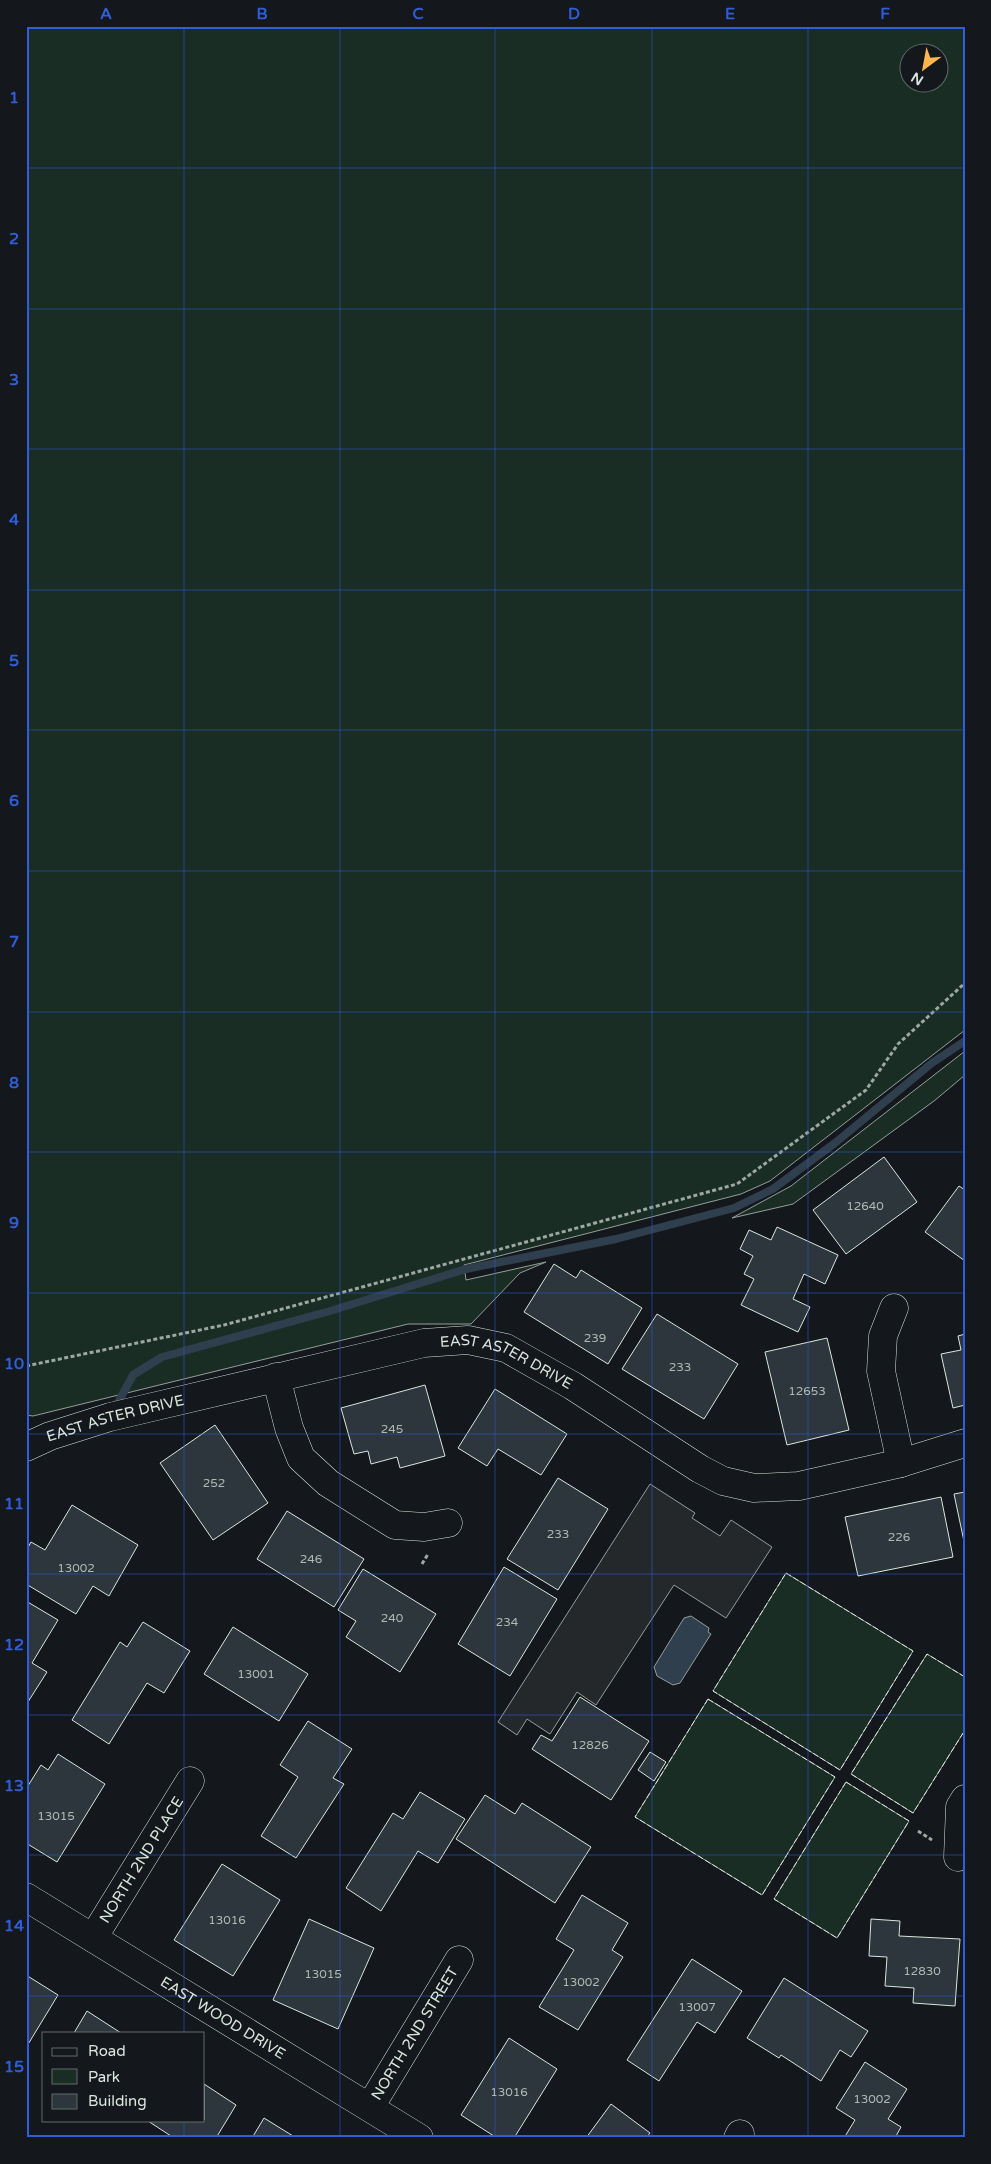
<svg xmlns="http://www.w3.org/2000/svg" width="991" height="2164" viewBox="0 0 991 2164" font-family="'Varela Round',sans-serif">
  <rect width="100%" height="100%" fill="#14181c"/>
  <g fill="#1a2d24" stroke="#939e99" fill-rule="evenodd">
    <path d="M26,26h939v1004l-195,151 -29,13 -277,71 2,15 80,-18 -26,11 -49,51h-63l-375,92 -7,-1zM908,52h30v30h-30z"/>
    <path d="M965,1051v24l-31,26 -141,103 -61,14 59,-32z"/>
    <path d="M786,1573l127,78 -73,119 -127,-79z"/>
    <path d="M927,1654l38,23v53l-52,83 -62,-39z"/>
    <path d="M708,1699l127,78 -73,118 -127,-78z"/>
    <path d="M846,1782l63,39 -72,117 -63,-39z"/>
  </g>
  <path fill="#24282b" stroke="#939e99" d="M650,1484l45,29 -3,5 28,18 11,-16 41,27 -46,71 -52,-33 -78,120 -19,-13 -27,42 -23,-15 -10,16 -19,-13z"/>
  <path fill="#2f3f4d" stroke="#939e99" d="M691,1616l18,12 -1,4 3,2 -31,49 -7,2 -16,-9 -3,-9 30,-49z"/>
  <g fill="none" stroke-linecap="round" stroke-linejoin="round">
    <path stroke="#2f3f4d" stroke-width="8" d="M114,1410l19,-35 29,-18 168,-46 136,-42 150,-30 118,-31 39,-19 62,-46 97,-80 33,-22"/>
  </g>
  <g fill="#2c363c" stroke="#d8e6dc">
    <path d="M884,1157l33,45 -71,52 -33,-44z"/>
    <path d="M959,1186l6,4v71l-40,-29z"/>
    <path d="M777,1227l61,28 -13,29 -21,-10 -11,25 17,8 -12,25 -57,-27 13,-26 -10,-5 9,-18 -13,-7 9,-19 22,10z"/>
    <path d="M554,1264l22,14 5,-8 61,38 -34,56 -84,-52z"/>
    <path d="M657,1314l81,50 -34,55 -82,-50z"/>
    <path d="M965,1334v71l-12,3 -12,-54 20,-4 -3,-14z"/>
    <path d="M827,1338l22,92 -62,15 -22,-93z"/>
    <path d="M425,1385l20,71 -45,12 -3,-11 -26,7 -3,-13 -14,3 -13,-46z"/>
    <path d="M495,1389l72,45 -26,41 -43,-26 -11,17 -29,-18z"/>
    <path d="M215,1425l53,78 -55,37 -53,-77z"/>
    <path d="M558,1478l50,31 -50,81 -51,-31z"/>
    <path d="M965,1492v54l-11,-52z"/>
    <path d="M941,1497l12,60 -95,19 -13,-59z"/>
    <path d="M72,1505l66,40 -29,51 -16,-10 -17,28 -50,-30v-33l5,-9 14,8z"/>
    <path d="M287,1511l77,48 -30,48 -77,-48z"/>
    <path d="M504,1567l53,32 -47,77 -52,-32z"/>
    <path d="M363,1569l73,45 -36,58 -54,-35 10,-16 -18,-11z"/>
    <path d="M26,1601l32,19 -26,43 15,9 -21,33z"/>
    <path d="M143,1622l47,29 -26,42 -17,-10 -38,61 -37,-24 48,-78 7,5z"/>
    <path d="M233,1627l75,47 -29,47 -75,-47z"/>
    <path d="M580,1697l69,44 -38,59 -79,-51 9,-14 11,6z"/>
    <path d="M308,1721l44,28 -19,29 11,6 -48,74 -35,-22 37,-59 -18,-12z"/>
    <path d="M650,1752l16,10 -12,19 -16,-11z"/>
    <path d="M58,1754l47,30 -48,78 -31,-19v-54l15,-24 7,5z"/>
    <path d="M420,1792l45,27 -27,44 -20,-12 -37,60 -35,-23 47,-75 10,6z"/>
    <path d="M485,1795l30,19 7,-11 69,44 -36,56 -99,-64z"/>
    <path d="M222,1864l58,36 -47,76 -59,-36z"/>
    <path d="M582,1895l46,28 -16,27 11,7 -45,73 -39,-23 35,-57 -18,-11z"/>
    <path d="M309,1919l65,29 -36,81 -65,-29z"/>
    <path d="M871,1919l29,2 -1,15 61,3 -5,67 -42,-3 1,-15 -29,-2 2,-29 -18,-1z"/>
    <path d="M692,1959l50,32 -27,42 -18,-11 -38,59 -32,-21z"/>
    <path d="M26,1975l32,20 -31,51h-1z"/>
    <path d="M784,1978l84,53 -17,26 -11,-7 -19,31 -40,-26 -2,3 -32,-20z"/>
    <path d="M87,2011l34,22h-47z"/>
    <path d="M509,2038l48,31 -43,69h-17l-36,-23z"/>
    <path d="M865,2062l42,27 -19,30 13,8 -6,11h-51l11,-18 -19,-12z"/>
    <path d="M204,2084l32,21 -20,33h-42l-26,-17 56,-1z"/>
    <path d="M611,2104l39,29 -4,5h-60z"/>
    <path d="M264,2118l29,18 -1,2h-40z"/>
  </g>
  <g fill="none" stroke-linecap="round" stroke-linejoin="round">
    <defs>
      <g id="minor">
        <path d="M894,1308l-11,28 -2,35 20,92"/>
        <path d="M276,1377l13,51 12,30 27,25 67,42 29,2 24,-4"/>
        <path id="s1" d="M26,1447l24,-11 60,-19 314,-74 44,-3 38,8 67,38 127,83 23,12 31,7 45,-2 102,-23 64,-20"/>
        <path d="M958,1857l2,-50 5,-8"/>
        <path id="s2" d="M26,1897l393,241"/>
        <path id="s3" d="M93,1938l97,-157"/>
        <path id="s4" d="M370,2107l89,-147"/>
        <path d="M738,2138l2,-4"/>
      </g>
    </defs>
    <use href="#minor" stroke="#d8e6dc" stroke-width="29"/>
    <g stroke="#9da8a2" stroke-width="3" stroke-dasharray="4 2.5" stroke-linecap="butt">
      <path d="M26,1366l198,-41 513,-141 129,-94 32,-46 67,-61"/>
      <path d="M422,1564l6,-10"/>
      <path d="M918,1831l14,9"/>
    </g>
    <use href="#minor" stroke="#14181c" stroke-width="28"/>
    <g stroke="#d8e6dc" stroke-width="1" stroke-dasharray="6 2.5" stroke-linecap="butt">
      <path d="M786,1573l127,78 -73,119 -127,-79z"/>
      <path d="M965,1677l-38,-23 -76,120 62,39 52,-83"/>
      <path d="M708,1699l127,78 -73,118 -127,-78z"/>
      <path d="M846,1782l63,39 -72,117 -63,-39z"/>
    </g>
  </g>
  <path fill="none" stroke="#305dd8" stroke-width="1" stroke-opacity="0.55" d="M184,26v2007M340,26v2112M495,26v2112M652,26v2112M808,26v2112M26,168h939M26,309h939M26,449h939M26,590h939M26,730h939M26,871h939M26,1012h939M26,1152h939M26,1293h939M26,1434h939M26,1574h939M26,1715h939M26,1855h939M26,1996h939M184,2120v18"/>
  <g text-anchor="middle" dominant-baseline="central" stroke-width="4" stroke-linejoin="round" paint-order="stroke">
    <g font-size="12" fill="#adbab4">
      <text x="865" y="1206">12640</text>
      <text x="595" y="1338">239</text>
      <text x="680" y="1367">233</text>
      <text x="807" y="1391">12653</text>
      <text x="392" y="1429">245</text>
      <text x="214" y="1483">252</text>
      <text x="558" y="1534">233</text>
      <text x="899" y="1537">226</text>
      <text x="311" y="1559">246</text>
      <text x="76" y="1568">13002</text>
      <text x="392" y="1618">240</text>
      <text x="507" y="1622">234</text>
      <text x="256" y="1674">13001</text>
      <text x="590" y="1745">12826</text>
      <text x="56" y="1816">13015</text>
      <text x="227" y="1920">13016</text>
      <text x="922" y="1971">12830</text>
      <text x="323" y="1974">13015</text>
      <text x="581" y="1982">13002</text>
      <text x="697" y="2007">13007</text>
      <text x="509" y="2092">13016</text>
      <text x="872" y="2099">13002</text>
    </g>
    <g font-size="15" fill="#d8e6dc" stroke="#14181c">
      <text stroke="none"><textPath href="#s1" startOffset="499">EAST ASTER DRIVE</textPath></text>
      <text stroke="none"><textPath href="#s1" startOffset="94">EAST ASTER DRIVE</textPath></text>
      <text stroke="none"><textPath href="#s3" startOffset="92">NORTH 2ND PLACE</textPath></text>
      <text stroke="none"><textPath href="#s2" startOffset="231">EAST WOOD DRIVE</textPath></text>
      <text stroke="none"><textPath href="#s4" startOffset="86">NORTH 2ND STREET</textPath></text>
    </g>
  </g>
  <rect width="991" height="2164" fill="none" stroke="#14181c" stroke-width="55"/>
  <rect x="42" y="2032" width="162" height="90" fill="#14181c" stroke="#626a69"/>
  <rect x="52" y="2048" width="25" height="8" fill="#14181c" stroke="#626a69"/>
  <text x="88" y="2056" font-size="15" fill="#d8e6dc">Road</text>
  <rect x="52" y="2069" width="25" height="15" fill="#1a2d24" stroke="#626a69"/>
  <text x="88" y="2082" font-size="15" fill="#d8e6dc">Park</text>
  <rect x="52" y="2094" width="25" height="15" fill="#2c363c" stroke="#626a69"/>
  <text x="88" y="2106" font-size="15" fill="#d8e6dc">Building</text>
  <g transform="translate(924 68) rotate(212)"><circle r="24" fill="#14181c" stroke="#626a69"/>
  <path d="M0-4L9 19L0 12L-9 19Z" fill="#ffb74d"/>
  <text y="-8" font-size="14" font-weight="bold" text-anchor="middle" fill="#d8e6dc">N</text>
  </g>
  <rect x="28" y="28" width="936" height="2108" fill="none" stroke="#305dd8" stroke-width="2"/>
  <g font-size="16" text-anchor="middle" font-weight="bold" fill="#305dd8">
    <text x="106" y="19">A</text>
    <text x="262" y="19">B</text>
    <text x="418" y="19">C</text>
    <text x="574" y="19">D</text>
    <text x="730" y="19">E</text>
    <text x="885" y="19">F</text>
    <text x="14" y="103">1</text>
    <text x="14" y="244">2</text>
    <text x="14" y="385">3</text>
    <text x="14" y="525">4</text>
    <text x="14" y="666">5</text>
    <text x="14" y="806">6</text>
    <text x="14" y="947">7</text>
    <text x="14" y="1088">8</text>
    <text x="14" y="1228">9</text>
    <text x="14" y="1369">10</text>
    <text x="14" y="1509">11</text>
    <text x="14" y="1650">12</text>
    <text x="14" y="1791">13</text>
    <text x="14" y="1931">14</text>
    <text x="14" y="2072">15</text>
  </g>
</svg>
